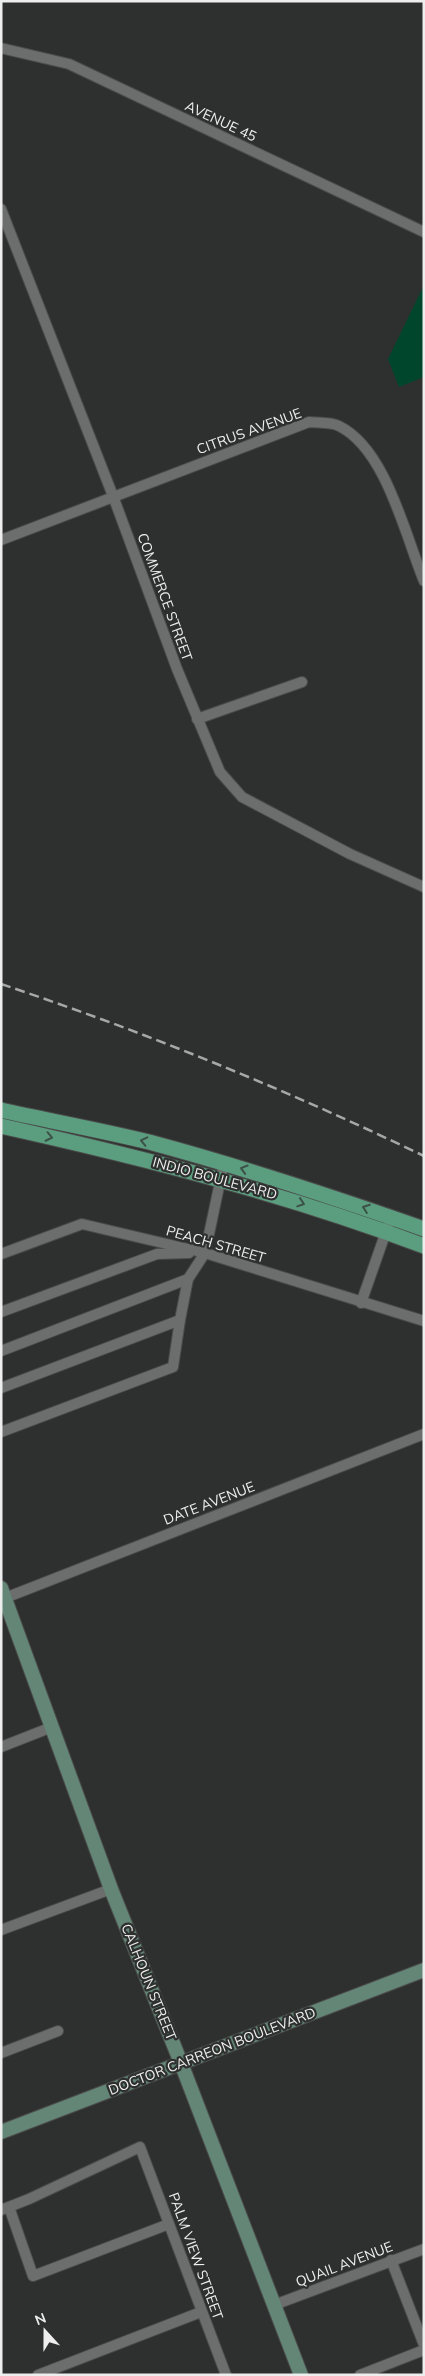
<svg xmlns="http://www.w3.org/2000/svg" width="425" height="2376" viewBox="0 0 425 2376" font-family="Mulish,sans-serif">
  <rect width="100%" height="100%" fill="#2e302f"/>
  <path fill="#00462d" d="M424,285v92l-25,10 -11,-28z"/>
  <g fill="none" stroke-linecap="round" stroke-linejoin="round">
    <defs>
      <g id="street">
        <path d="M1,48l68,16 355,168"/>
        <path d="M1,209l112,287 64,173 43,103 22,25 108,57 74,33"/>
        <path d="M1,540l308,-118c9,1 22,0 30,4 47,23 66,109 85,155"/>
        <path d="M197,719l105,-37"/>
        <path d="M1,1254l81,-30 123,29 219,68"/>
        <path d="M361,1303l27,-77"/>
        <path d="M1,1312l156,-58 32,-1"/>
        <path d="M1,1351l187,-72"/>
        <path d="M1,1388l179,-68 8,-41 17,-26 19,-90"/>
        <path d="M1,1432l172,-65 7,-47"/>
        <path d="M5,1598l419,-164"/>
        <path d="M1,1747l51,-20"/>
        <path d="M1,1930l110,-41"/>
        <path d="M1,2053l57,-22"/>
        <path d="M9,2207l24,69 136,-52"/>
        <path d="M1,2210l28,-11 111,-52 86,228"/>
        <path d="M391,2260l33,85"/>
        <path d="M274,2305l150,-56"/>
        <path d="M38,2375l163,-63"/>
        <path d="M360,2375l64,-25"/>
      </g>
      <g id="secondary">
        <path d="M1,1588l110,301 70,174 120,312"/>
        <path d="M1,2132l423,-162"/>
      </g>
      <g id="primary">
        <path d="M1,1110c49,11 99,20 148,32 93,25 184,55 275,87"/>
        <path d="M1,1126c144,32 285,68 423,120"/>
      </g>
    </defs>
    <use href="#street" stroke="#4a4b4a" stroke-width="12"/>
    <use href="#secondary" stroke="#4a4b4a" stroke-width="16"/>
    <use href="#primary" stroke="#4a4b4a" stroke-width="17"/>
    <use href="#street" stroke="#6b6e6c" stroke-width="10"/>
    <use href="#secondary" stroke="#638676" stroke-width="14"/>
    <use href="#primary" stroke="#5b9e7f" stroke-width="15"/>
    <path stroke="#a6a7a6" stroke-width="2.5" stroke-dasharray="10 5" stroke-linecap="butt" d="M1,984c144,48 286,106 423,172"/>
  </g>
  <defs><path id="oneway-chevron" d="M-2-3.5L2.5 0L-2 3.5" fill="none" stroke-width="1.6" stroke-linecap="round" stroke-linejoin="round" transform="scale(1.25)"/></defs>
  <g stroke="#3c5147">
    <use href="#oneway-chevron" transform="translate(49 1137) rotate(12)"/>
    <use href="#oneway-chevron" transform="translate(144 1141) rotate(-167)"/>
    <use href="#oneway-chevron" transform="translate(244 1169) rotate(-163)"/>
    <use href="#oneway-chevron" transform="translate(301 1203) rotate(18)"/>
    <use href="#oneway-chevron" transform="translate(366 1208) rotate(-160)"/>
  </g>
  <g text-anchor="middle" dominant-baseline="central" stroke-width="4.5" stroke-linejoin="round" paint-order="stroke">
    <g font-size="14" fill="#edeeed" stroke="#2e302f">
      <text transform="translate(221 121) rotate(25)">AVENUE 45</text>
      <text transform="translate(249 431) rotate(-20)">CITRUS AVENUE</text>
      <text transform="translate(165 597) rotate(70)">COMMERCE STREET</text>
      <text transform="translate(215 1178) rotate(15)">INDIO BOULEVARD</text>
      <text transform="translate(216 1244) rotate(16)">PEACH STREET</text>
      <text transform="translate(209 1503) rotate(-21)">DATE AVENUE</text>
      <text transform="translate(149 1982) rotate(68)">CALHOUN STREET</text>
      <text transform="translate(212 2051) rotate(-21)">DOCTOR CARREON BOULEVARD</text>
      <text transform="translate(196 2256) rotate(70)">PALM VIEW STREET</text>
      <text transform="translate(344 2264) rotate(-21)">QUAIL AVENUE</text>
    </g>
  </g>
  <rect width="425" height="2376" fill="none" stroke="#edeeed" stroke-width="5"/>
  <g transform="translate(45 2331) rotate(339)" stroke="#2e302f" stroke-width="4" paint-order="stroke">
  <path d="M0-4L9 19L0 12L-9 19Z" fill="#edeeed"/>
  <text y="-8" font-size="14" font-weight="bold" text-anchor="middle" fill="#edeeed">N</text>
  </g>
</svg>
